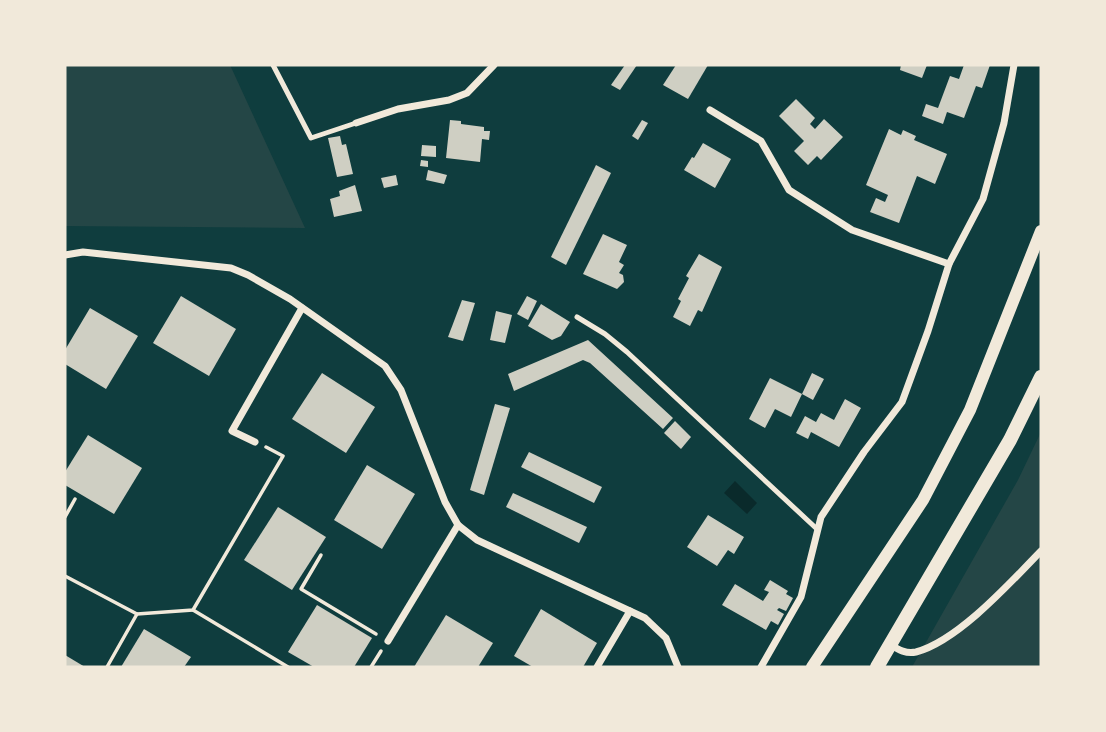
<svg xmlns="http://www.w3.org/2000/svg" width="1106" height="732" viewBox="0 0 1106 732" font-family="Inter,sans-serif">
  <rect width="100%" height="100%" fill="#0f3d3e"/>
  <g fill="#244646">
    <path d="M65,65h165l75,163 -240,-2z"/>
    <path d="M1041,432v235h-129l106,-187z"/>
  </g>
  <path fill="#0a2a2b" d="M735,481l22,22 -10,11 -23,-21z"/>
  <g fill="#cfcfc3">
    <path d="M625,65h12l-17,25 -9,-5z"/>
    <path d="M676,65h32l-20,34 -25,-14z"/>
    <path d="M901,65h26l-5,13 -22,-8z"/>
    <path d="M964,65h26l-8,23 -6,-2 -12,32 -17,-6 -4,12 -21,-8 4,-12 12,4 12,-32 9,3z"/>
    <path d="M796,99l19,19 -5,6 5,5 9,-10 19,18 -22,23 -4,-4 -9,9 -14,-14 10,-10 -25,-25z"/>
    <path d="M450,120l11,1v3l23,3v4h6l-1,9 -7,-1 -2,23 -34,-4z"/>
    <path d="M642,120l6,3 -10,17 -6,-4z"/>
    <path d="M889,129l12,6 2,-5 13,6 -2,4 33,14 -12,30 -18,-8 -18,47 -29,-11 6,-14 9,4 3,-7 -22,-10z"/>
    <path d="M340,136l2,9 4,-1 7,30 -16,3 -9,-39z"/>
    <path d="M703,143l28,16 -16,29 -31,-18 8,-13 2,1z"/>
    <path d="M422,145l14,1v11l-15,-1z"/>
    <path d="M421,160l7,1v6l-8,-1z"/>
    <path d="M596,165l15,8 -45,92 -15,-8z"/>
    <path d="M428,170l19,5 -3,9 -18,-4z"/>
    <path d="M396,175l2,10 -14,3 -3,-10z"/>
    <path d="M355,185l7,26 -28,6 -4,-18 10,-3 -1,-5z"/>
    <path d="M603,234l24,11 -8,17 5,3 -5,8 4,2 1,7 -7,7 -34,-15z"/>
    <path d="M699,254l23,13 -20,45 -4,-2 -8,16 -17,-9 8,-16 -3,-2 11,-21 -3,-2z"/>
    <path d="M181,296l55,33 -27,47 -56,-33z"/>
    <path d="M527,296l10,5 -9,19 -11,-6z"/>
    <path d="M462,300l13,3 -12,38 -15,-4z"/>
    <path d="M541,304l29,18 -9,14 -9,4 -24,-14z"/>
    <path d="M90,308l48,28 -32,53 -41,-25v-14z"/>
    <path d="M496,311l16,4 -7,28 -15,-3z"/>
    <path d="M588,340l85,78 -10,11 -73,-66 -7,-3 -69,31 -6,-17z"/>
    <path d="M322,373l53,34 -29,46 -54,-34z"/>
    <path d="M812,373l12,6 -11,21 -11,-6 -11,23 -16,-8 -10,19 -16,-9 21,-41 32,16z"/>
    <path d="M845,399l16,9 -22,39 -28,-15 -3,7 -12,-6 9,-17 11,6 5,-9 13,7z"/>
    <path d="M495,404l15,4 -26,87 -14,-5z"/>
    <path d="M675,421l16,16 -10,12 -17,-16z"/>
    <path d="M88,435l54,33 -28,46 -49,-29v-13z"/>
    <path d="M529,452l73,35 -8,16 -73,-36z"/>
    <path d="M367,465l48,29 -33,55 -48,-29z"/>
    <path d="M513,493l74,34 -8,16 -73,-36z"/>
    <path d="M278,507l48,30 -34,53 -48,-30z"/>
    <path d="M708,515l36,22 -10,17 -6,-4 -11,16 -30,-19z"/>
    <path d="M770,580l18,11 -2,3 7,4 -7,13 -7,-3 -2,2 7,4 -6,11 -7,-4 -5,9 -44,-25 13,-21 28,17 6,-9 -5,-2z"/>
    <path d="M317,605l55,33 -18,29h-40l-26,-15z"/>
    <path d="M541,609l56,34 -14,24h-50l-19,-11z"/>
    <path d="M446,615l47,28 -15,24h-64z"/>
    <path d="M144,629l47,28 -7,10h-63z"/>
    <path d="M65,655l20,12h-20z"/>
  </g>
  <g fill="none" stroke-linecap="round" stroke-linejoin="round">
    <g stroke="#f1e9da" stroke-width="3.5">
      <path d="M65,517l10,-18"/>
      <path d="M321,555l-20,34 75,45"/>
      <path d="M65,576l72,38 -30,53"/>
      <path d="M193,610l95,57"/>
      <path d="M137,614l56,-4 90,-154 -17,-9"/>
      <path d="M371,667l10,-16"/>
    </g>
    <g stroke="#f1e9da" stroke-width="5">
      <path d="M273,65l38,73 45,-15"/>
      <path d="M577,317l28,17 22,18 191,178"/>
    </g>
    <g stroke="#f1e9da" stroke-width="7">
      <path d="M710,110l51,31 28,49 63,40 97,34"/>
      <path d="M356,123l42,-14 51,-9 18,-7 27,-28"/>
      <path d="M65,255l18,-3 148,16 17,7 42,24 95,67 16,24 44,112 13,23 19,15 168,78 21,20 12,29"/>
      <path d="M255,442l-23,-11 70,-123"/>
      <path d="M388,641l70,-116"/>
      <path d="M891,645c8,5 15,9 25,7 42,-11 95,-70 125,-101"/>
      <path d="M597,667l33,-56"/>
      <path d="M761,667l40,-70 20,-80 43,-65 38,-50 26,-71 21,-67 34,-65 21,-76 10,-58"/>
    </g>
    <path stroke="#f1e9da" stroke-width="12" d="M812,667l111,-167 47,-90 71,-179"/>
    <path stroke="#f1e9da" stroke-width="14" d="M877,667l133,-227 31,-63"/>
  </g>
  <rect width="1106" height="732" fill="none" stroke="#f1e9da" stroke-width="133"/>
</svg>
